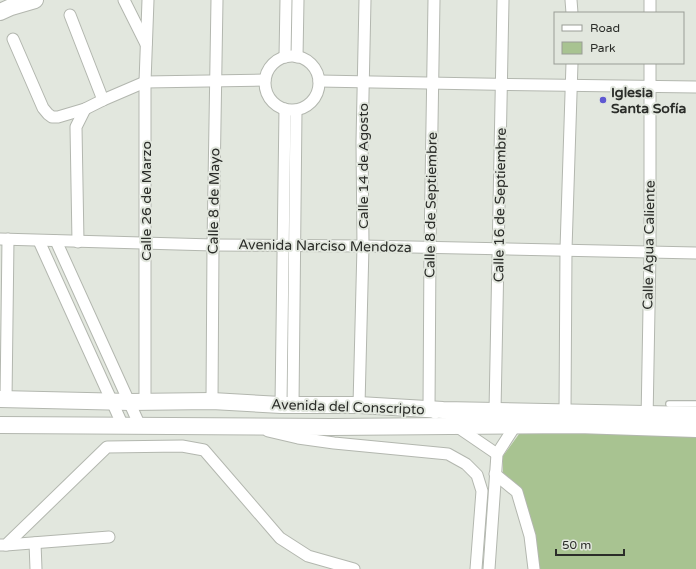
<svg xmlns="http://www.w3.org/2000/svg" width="696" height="569" viewBox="0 0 696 569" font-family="'Varela Round',sans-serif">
  <rect width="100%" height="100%" fill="#e2e7de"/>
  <path fill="#a8c391" d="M522,430l174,2v137h-159l-18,-78 -16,-18v-17z"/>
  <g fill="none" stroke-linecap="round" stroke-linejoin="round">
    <defs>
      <path id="lane" d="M669,404h27"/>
      <g id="street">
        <path d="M124,0l22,44"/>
        <path d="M434,0l-4,248 -1,161 6,4"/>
        <path d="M571,0l1,13"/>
        <path d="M650,13v-13"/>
        <path d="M70,15l33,85"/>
        <path d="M13,39l30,69 5,6 4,3h6l27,-8 18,-9 42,-18 120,-2"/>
        <circle cx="292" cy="83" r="27"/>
        <path d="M285,57l1,-57"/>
        <path d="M297,57l1,-57"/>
        <path d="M319,81c126,3 251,4 377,6"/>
        <path d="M0,239l213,6 150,1 333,7"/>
        <path d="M39,241l84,185"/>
        <path d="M56,241l84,185"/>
        <path d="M78,242l-2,-115 9,-18"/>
        <path d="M6,400l2,-161"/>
        <path d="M212,401l1,-156 4,-245"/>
        <path d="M145,402v-320l3,-82"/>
        <path d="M281,405l4,-296"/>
        <path d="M293,405l3,-295"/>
        <path d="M359,405l4,-159 -1,-104 3,-142"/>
        <path d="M495,411l8,-411"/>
        <path d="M565,412l1,-163 6,-186"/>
        <path d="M647,421l3,-169v-189"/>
        <path d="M456,426l41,28"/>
        <path d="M268,431l30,7 36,5 114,11 18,10 11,11 5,16 -6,78"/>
        <path d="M495,474l22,18 13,44 4,33"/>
        <path d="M35,543l1,26"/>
        <path d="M0,545h6l101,-98 75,-1 22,4 76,88 28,18 46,13"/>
        <path d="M6,545l103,-8"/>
        <path d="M489,569l8,-115 18,-28"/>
      </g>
      <g id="secondary">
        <path d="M0,12l11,-5 24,-7"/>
        <path d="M0,399l130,3 82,-1 69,4h78l84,5 253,5"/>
        <path d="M0,425l331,2 247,-2 118,4"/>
      </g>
    </defs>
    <use href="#lane" stroke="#b3b7af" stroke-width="8"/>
    <use href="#street" stroke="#b3b7af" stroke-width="13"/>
    <use href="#secondary" stroke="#b3b7af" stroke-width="18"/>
    <use href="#lane" stroke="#fff" stroke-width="5.5"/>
    <use href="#street" stroke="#fff" stroke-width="11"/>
    <use href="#secondary" stroke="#fff" stroke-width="16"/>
  </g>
  <circle fill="#5f59d2" stroke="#e2e7de" stroke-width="1.5" cx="603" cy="100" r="4"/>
  <g text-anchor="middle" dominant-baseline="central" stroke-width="4" stroke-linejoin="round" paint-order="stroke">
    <g font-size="14" font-weight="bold" fill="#2b2d29" stroke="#e2e7de" text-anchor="start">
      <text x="611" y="92">Iglesia<tspan x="611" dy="16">Santa Sofía</tspan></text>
    </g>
    <g font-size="14" fill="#2b2d29" stroke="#e2e7de">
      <text transform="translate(363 166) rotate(-90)">Calle 14 de Agosto</text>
      <text transform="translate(146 201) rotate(-90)">Calle 26 de Marzo</text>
      <text transform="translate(214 201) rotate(-89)">Calle 8 de Mayo</text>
      <text transform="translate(431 205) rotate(-89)">Calle 8 de Septiembre</text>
      <text transform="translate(500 205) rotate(-89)">Calle 16 de Septiembre</text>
      <text transform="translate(649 245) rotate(-89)">Calle Agua Caliente</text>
      <text transform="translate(325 246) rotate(1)">Avenida Narciso Mendoza</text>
      <text transform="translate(348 407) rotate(2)">Avenida del Conscripto</text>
    </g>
  </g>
  <rect x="554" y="12" width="130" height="52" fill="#e2e7de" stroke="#999d96"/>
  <rect x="562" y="25" width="20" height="6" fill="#ffffff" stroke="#999d96"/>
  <text x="590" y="32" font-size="12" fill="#2b2d29">Road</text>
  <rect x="562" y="42" width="20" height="12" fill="#a8c391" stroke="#999d96"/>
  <text x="590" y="52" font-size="12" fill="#2b2d29">Park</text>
  <path d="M556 549v6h68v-6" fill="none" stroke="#2b2d29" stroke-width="2"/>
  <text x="562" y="549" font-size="12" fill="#2b2d29" stroke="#e2e7de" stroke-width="3" paint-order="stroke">50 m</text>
</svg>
